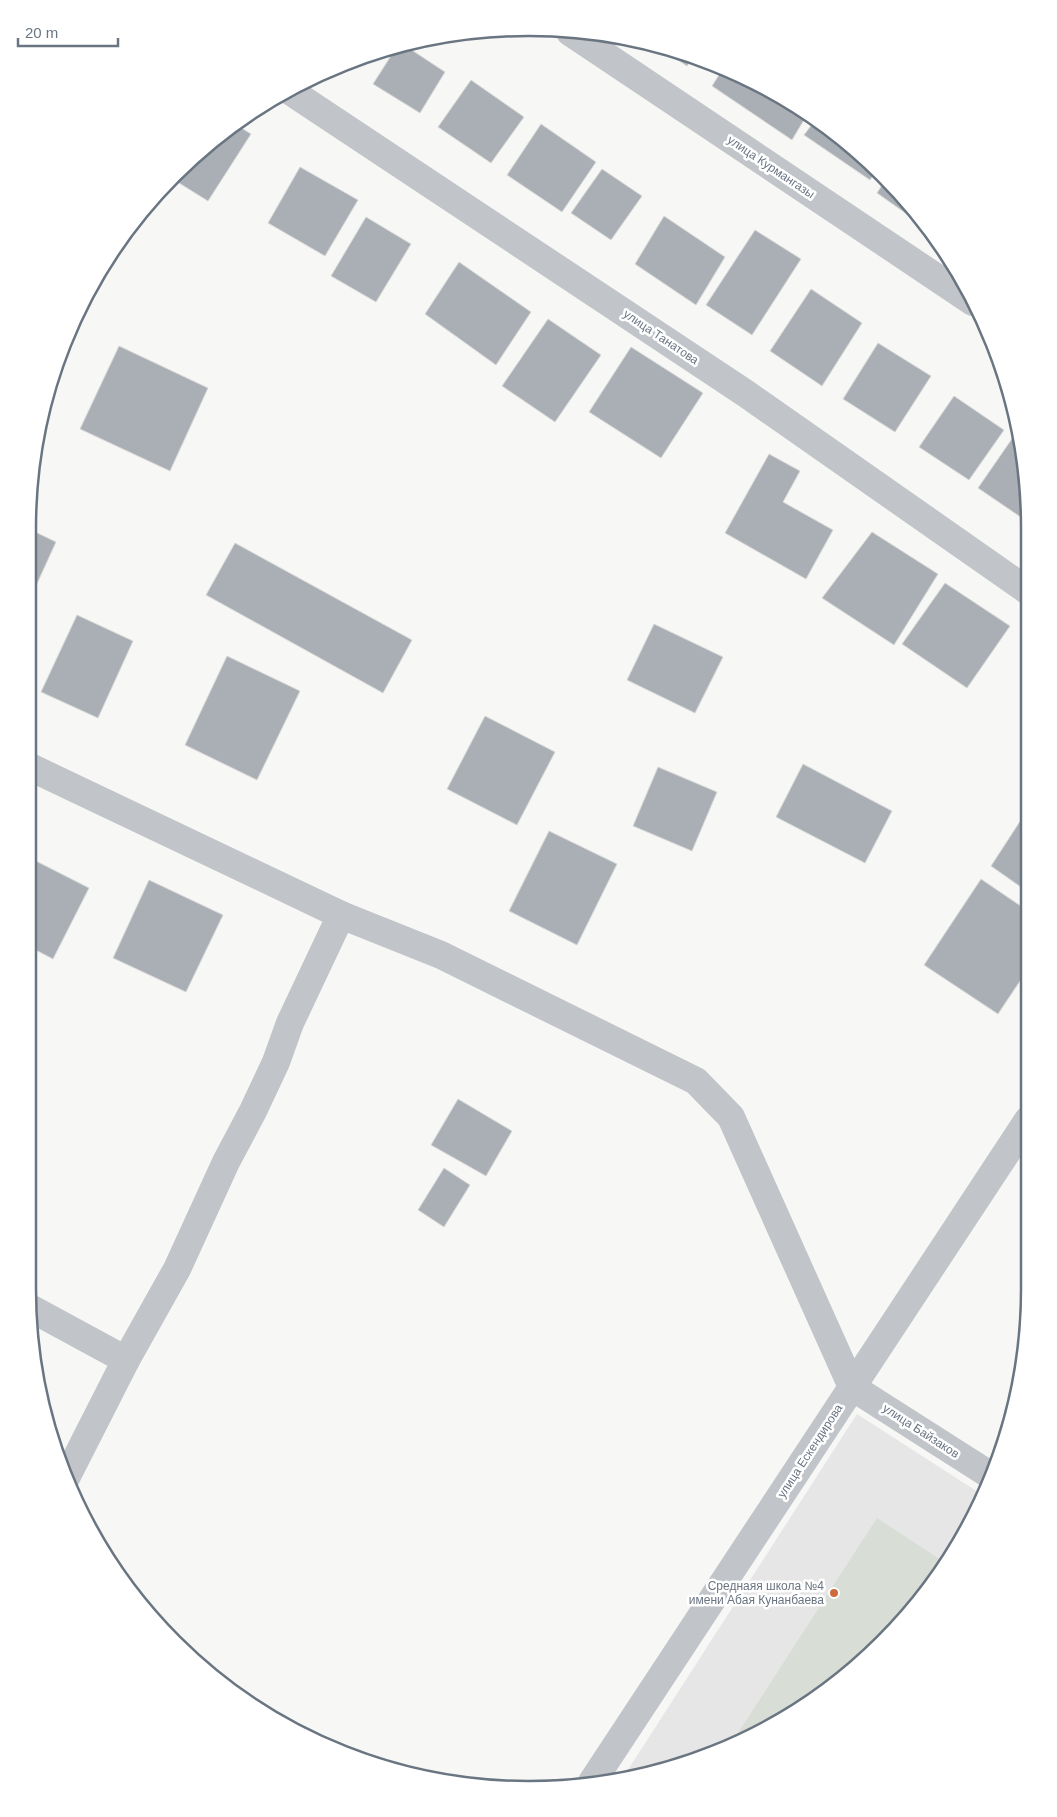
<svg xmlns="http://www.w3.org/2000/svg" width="1057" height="1817" viewBox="0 0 1057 1817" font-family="Helvetica,sans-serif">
  <rect width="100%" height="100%" fill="#f7f7f5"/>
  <path fill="#e5e6e5" d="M857,1414l124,80 -36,73 -40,52 -71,67 -55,37 -89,40 -66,13z"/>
  <path fill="#d8ddd6" d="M877,1518l70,46 -2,3 -40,52 -71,67 -55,37 -48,21z"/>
  <g fill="#a9afb4" stroke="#d8d9d7">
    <path d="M404,45l41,27 -25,41 -47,-29 23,-36z"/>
    <path d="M657,46l36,11 -6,9z"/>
    <path d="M724,67l84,46 -16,27 -80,-54z"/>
    <path d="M471,80l53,37 -33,46 -53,-36z"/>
    <path d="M816,119l61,51 -7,10 -66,-45z"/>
    <path d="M235,124l16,10 -43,67 -37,-23z"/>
    <path d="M541,124l55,38 -34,50 -55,-37z"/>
    <path d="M300,167l58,33 -33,56 -57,-33z"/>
    <path d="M602,169l40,27 -31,44 -40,-27z"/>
    <path d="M886,179l35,45 -44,-31z"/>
    <path d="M664,216l61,41 -29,48 -61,-41z"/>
    <path d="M366,217l45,27 -35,58 -45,-26z"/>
    <path d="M755,230l46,29 -49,76 -46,-30z"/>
    <path d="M459,262l72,50 -35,53 -71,-51z"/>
    <path d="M811,289l51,34 -40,63 -52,-35z"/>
    <path d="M548,319l53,36 -46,67 -53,-36z"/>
    <path d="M878,343l53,33 -36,56 -52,-33z"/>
    <path d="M119,346l89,42 -38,83 -90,-42z"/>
    <path d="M631,347l72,46 -42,65 -72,-46z"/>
    <path d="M954,396l50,34 -35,50 -50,-33z"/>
    <path d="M1016,433l12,62v27l-50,-34z"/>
    <path d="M769,454l31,17 -17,31 50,28 -27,49 -81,-46z"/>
    <path d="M29,529l27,13 -27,59z"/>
    <path d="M872,532l66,42 -44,71 -72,-47z"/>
    <path d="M235,543l177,97 -29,53 -177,-98z"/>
    <path d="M945,583l65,43 -43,62 -65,-44z"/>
    <path d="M77,615l56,26 -35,77 -57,-26z"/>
    <path d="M654,624l69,33 -28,56 -68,-33z"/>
    <path d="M227,656l73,35 -43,89 -72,-35z"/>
    <path d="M485,716l70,36 -38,73 -70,-36z"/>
    <path d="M803,764l89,47 -27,52 -89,-46z"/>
    <path d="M658,767l59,25 -25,59 -59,-25z"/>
    <path d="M1028,809v83l-37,-26z"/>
    <path d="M549,831l68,33 -40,81 -68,-34z"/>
    <path d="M30,858l59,30 -36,71 -23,-12z"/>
    <path d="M981,879l47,32v58l-30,45 -74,-49z"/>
    <path d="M149,880l74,35 -37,77 -73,-34z"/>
    <path d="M458,1099l54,32 -26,45 -55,-31z"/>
    <path d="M444,1168l26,17 -26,42 -26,-17z"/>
  </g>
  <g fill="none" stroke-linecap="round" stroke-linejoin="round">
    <g stroke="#c1c4c8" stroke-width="28">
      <path d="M570,32l403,270"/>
      <path d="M290,91l455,302 283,198"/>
      <path d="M30,767l311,148 100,40 255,126 35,36 121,270 138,88"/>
      <path d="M32,1309l94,51 51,-91 49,-107 27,-51 23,-49 14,-39 51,-108"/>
      <path d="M66,1478l60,-118"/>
      <path d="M592,1782l436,-662"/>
    </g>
  </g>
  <circle fill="#ce6b3e" stroke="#fff" stroke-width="2" cx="834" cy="1593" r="5"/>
  <g text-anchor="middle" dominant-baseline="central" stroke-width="5" stroke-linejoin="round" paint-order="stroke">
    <g font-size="12" fill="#6a7582" stroke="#fff">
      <text transform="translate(771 167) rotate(34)">улица Курмангазы</text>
      <text transform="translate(661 337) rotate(34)">улица Танатова</text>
      <text transform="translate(921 1431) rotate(33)">улица Байзаков</text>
      <text transform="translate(810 1451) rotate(-57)">улица Ескендирова</text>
    </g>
    <g font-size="12" fill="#6a7582" stroke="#fff" text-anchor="end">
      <text x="824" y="1586">Среднаяя школа №4<tspan x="824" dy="14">имени Абая Кунанбаева</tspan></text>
    </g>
  </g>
  <path d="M0 0H1057V1817H0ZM528 36H529A492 492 0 0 1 1021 528V1289A492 492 0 0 1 529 1781H528A492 492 0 0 1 36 1289V528A492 492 0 0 1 528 36Z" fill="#fff" fill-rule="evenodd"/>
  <path fill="none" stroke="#6a7582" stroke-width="2.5" d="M528 36H529A492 492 0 0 1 1021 528V1289A492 492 0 0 1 529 1781H528A492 492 0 0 1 36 1289V528A492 492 0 0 1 528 36Z"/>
  <path d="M18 38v8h100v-8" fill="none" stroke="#6a7582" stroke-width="2.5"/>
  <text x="25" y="38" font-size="15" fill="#6a7582" stroke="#ffffff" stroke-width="4" paint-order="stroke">20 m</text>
</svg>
